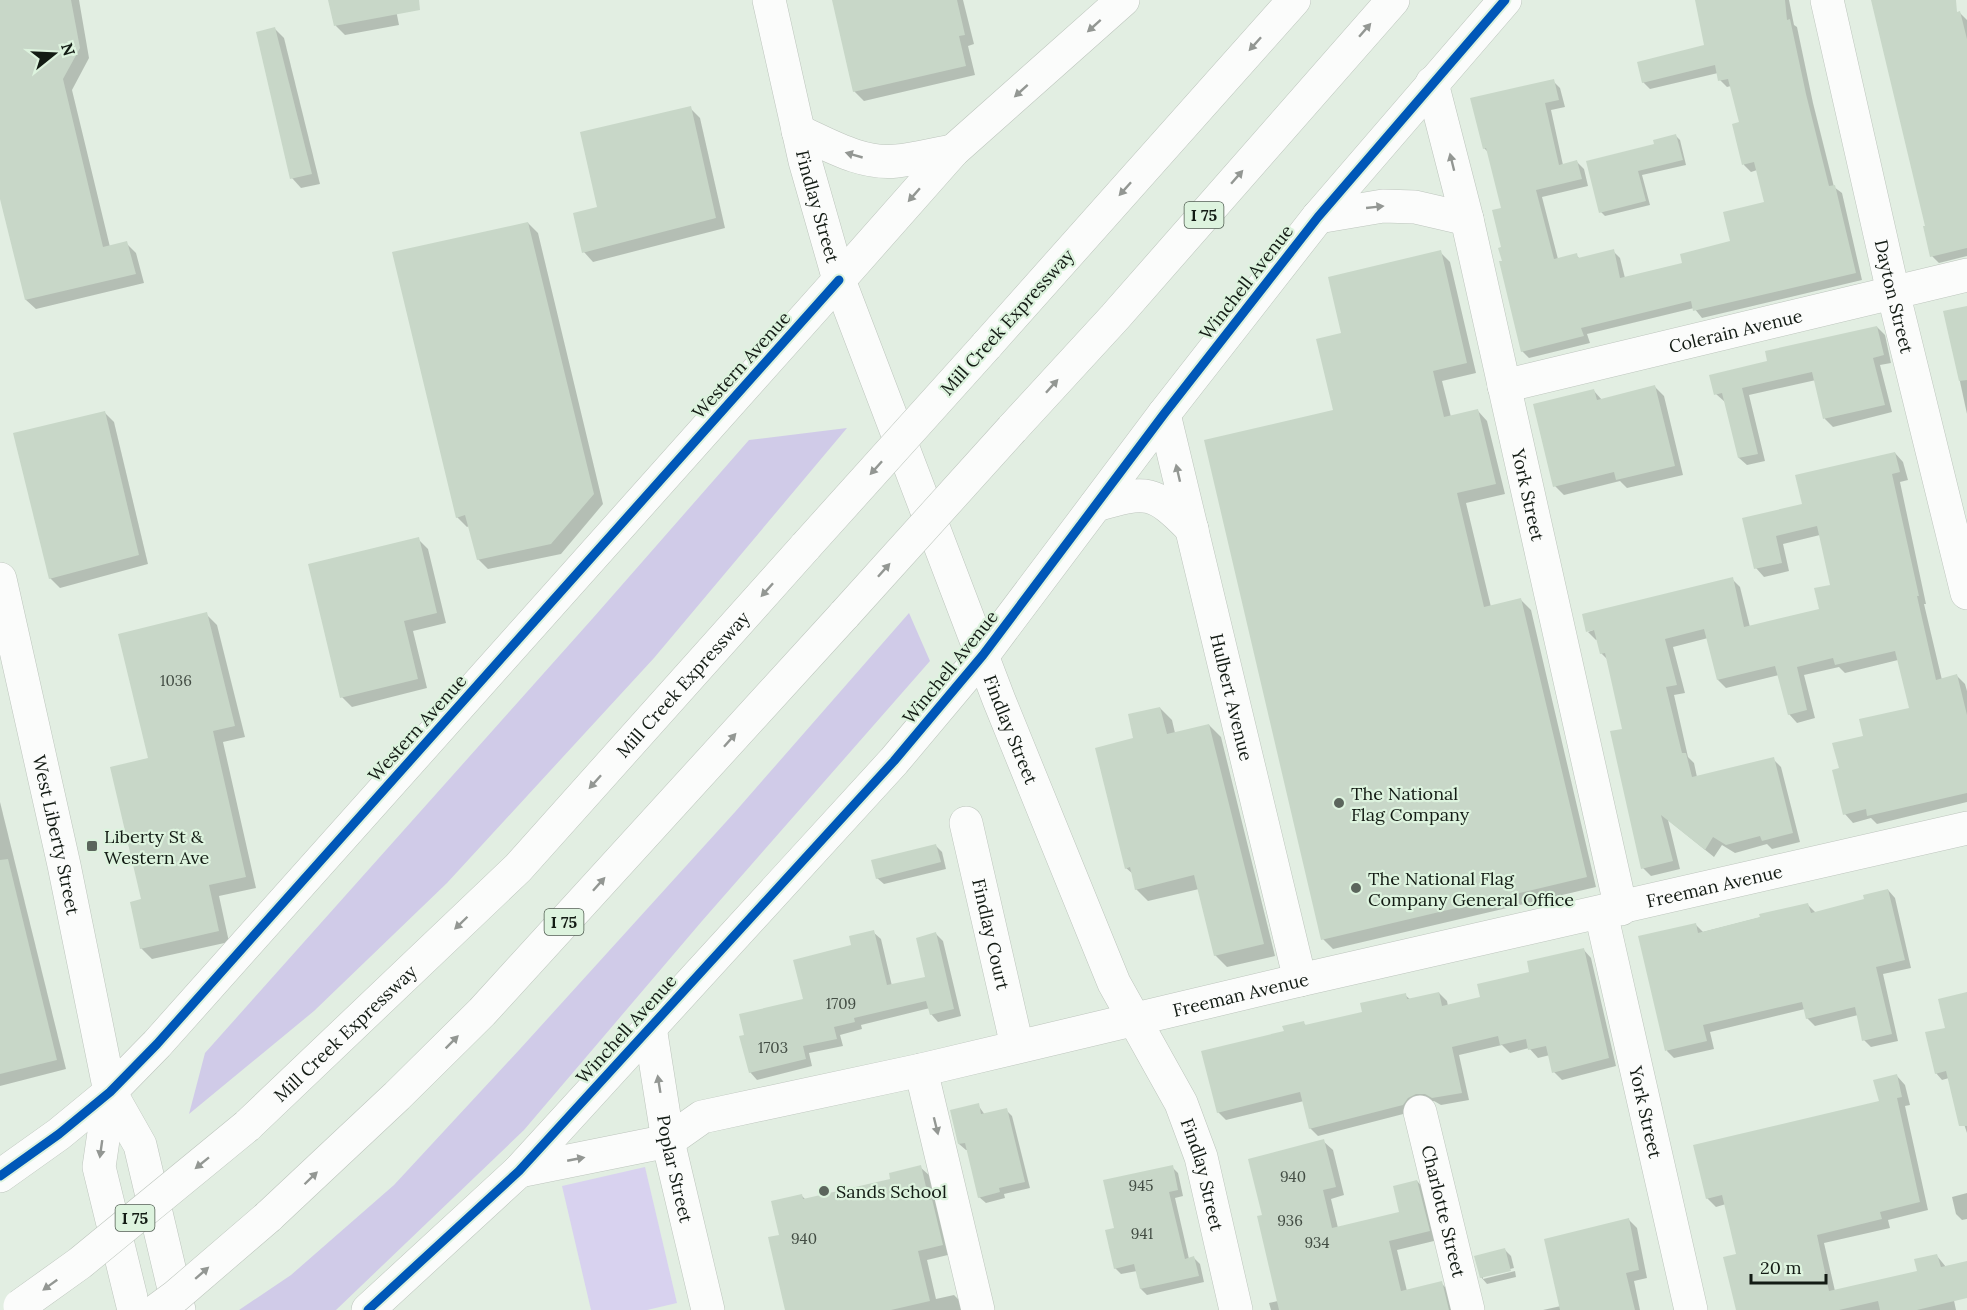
<svg xmlns="http://www.w3.org/2000/svg" width="1967" height="1310" viewBox="0 0 1967 1310" font-family="Lora,serif">
  <rect width="100%" height="100%" fill="#e2eee2"/>
  <path fill="#d8d2ef" d="M645,1167l32,136 -30,7h-56l-29,-124z"/>
  <g fill="#d0cbe8">
    <path d="M847,428l-193,230 -207,225 -133,128 -125,103 16,-61 388,-435 156,-178z"/>
    <path d="M909,613l21,48 -228,260 -178,209 -188,180h-97l52,-35 103,-90 126,-136 215,-237z"/>
  </g>
  <g fill="#0003">
    <path d="M0,0h79l10,58 -17,32 38,157 16,-4 10,10 8,30 -108,26 -10,-9 -26,-108z"/>
    <path d="M330,0h64l5,25 -54,10 -9,-9z"/>
    <path d="M833,0h130l11,44 -6,2 7,29 -111,26 -10,-10z"/>
    <path d="M1696,0h93l5,25 3,2 16,76 21,84 8,6 20,87 -160,38 -8,-10 -107,26 3,9 -61,15 -7,-7 -19,-89v-53l-14,-56 -5,-5 69,-67 7,7 5,19 -14,3 12,55 14,-3 7,7 4,17 -46,11 16,62 18,-4 4,4 33,-8 7,7 5,20 59,-14 48,-22 34,-39 -9,-33 -6,2 -7,-7 -3,-42 -10,-37 -4,1 -7,-7 -2,-7 -68,16 -7,-7 63,-36z"/>
    <path d="M1872,0h81l3,14 4,-1 7,7v236l-28,7 -7,-7 -5,-29z"/>
    <path d="M274,28l10,10 36,146 -19,4 -9,-10z"/>
    <path d="M690,108l10,10 25,110 -132,34 -9,-10 15,-44z"/>
    <path d="M1675,135l5,5 6,25 -44,10 8,30 -45,11 -4,-4 54,-67z"/>
    <path d="M528,223l10,10 65,271 -42,50 -73,15 -10,-10 -9,-33 -2,1 -10,-10z"/>
    <path d="M1440,252l10,10 26,111 -34,8 9,36 27,-6 9,10 18,73 -39,9 25,104 30,-7 10,10 65,277 -263,62 -10,-10 11,-528 9,-77z"/>
    <path d="M1967,307v107l-22,-102z"/>
    <path d="M1877,327l8,8 6,28 -11,2 12,47 -59,15 -8,-8 -9,-39 -67,15 16,66 -18,4 -8,-7 -14,-56 -9,-8 53,-32z"/>
    <path d="M1655,387l9,9 19,79 -56,13 -7,-7 -56,14 -9,-9 39,-95 8,9z"/>
    <path d="M104,412l10,10 34,142 -88,24 -10,-10z"/>
    <path d="M1895,453l8,9 5,18 -8,2 26,122h-2l18,76 15,-4 8,8 2,7v111l-90,22 -6,-6 -18,5 -8,-9 -4,-45 24,-32 46,-28 -13,-49 -53,13 -6,-6 -35,8 11,43 -18,5 -8,-9 -10,-39 -53,13 -8,-8 -10,-42 -35,9 12,46 -11,2 14,62 6,6 3,14 76,-18 8,8 19,75 -28,7 -5,-5 -32,9 -13,-8 -8,12 -46,-37 12,49 -29,7 -8,-8 -20,-138 -15,-70 -7,-7 -3,-14 -2,1 -8,-8 144,-53 8,8 10,40 71,-17 11,-24 -12,-51 -37,9 6,27 -25,6 -8,-9 -13,-49 61,-14z"/>
    <path d="M418,539l10,10 18,74 -33,8 14,57 -75,19 -10,-10z"/>
    <path d="M206,614l11,11 28,112 -22,5 33,146 -37,8 10,46 -77,17 -11,-11 1,-48z"/>
    <path d="M1160,708l12,12 3,13 34,-8 12,12 54,219 -48,11 -12,-12 -16,-66 -51,12 -12,-12 -3,-15 -7,-6 9,-129z"/>
    <path d="M0,802l66,267 -66,17z"/>
    <path d="M936,846l6,6 4,17 -62,15 -7,-6z"/>
    <path d="M1888,890l7,8 16,70 -28,6 15,67 -27,6 -7,-7 -6,-25 -43,11 -8,-8 -2,-9 -95,23 4,17 -40,9 -7,-7 28,-127 8,8 105,-27 8,8 50,-12z"/>
    <path d="M873,932l8,7 11,47 34,-8 10,-44 7,7 18,75 -23,6 -7,-8 -1,-6 -69,17 1,4 -22,6 3,11 -34,7 3,13 -55,14 -7,-8 55,-72 48,-54z"/>
    <path d="M1583,949l8,9 25,108 -54,14 -8,-8 -4,-17 -12,3 -9,-10 -19,5 -8,-8 -43,10 10,45 -28,5 -7,-4h-9l-14,11 -93,24 -8,-8 -6,-27 -78,19 -8,-8 67,-80 18,-9 4,3 57,-13 41,-18 6,5 28,-7 8,8 1,5 34,-8z"/>
    <path d="M1967,994v139l-18,-55 -7,2 -6,-7 10,-44z"/>
    <path d="M1897,1076l8,9 5,20 -5,1 23,104 -40,10 2,8 -66,15 11,48 83,-19 19,-16 9,11 21,-4v30l-14,3 3,14h-212l-6,-55 -12,-51 -10,3 -9,-9 173,-96z"/>
    <path d="M978,1105l7,10 21,-5 6,6 18,72 -26,6 1,4 -19,5 -7,-6 -11,-47h-2l-7,-6z"/>
    <path d="M1323,1141l10,9 11,45 -13,4 7,29 63,-15 16,-32 9,10 12,49 -41,10 10,41 34,-8 9,9 5,18h-184l-2,-7 9,-2 -14,-85z"/>
    <path d="M920,1167l10,9 22,78 -25,6 9,39 18,-4 10,10 1,5h-178l-7,-74 21,-41 5,5 86,-20z"/>
    <path d="M1172,1167l6,6 5,23 -8,2 14,61 5,-1 6,6 4,18 -57,13 -6,-6 -4,-18 -16,3 -6,-6v-39z"/>
    <path d="M1967,1193v26l-5,1 -6,-6 -4,-17z"/>
    <path d="M1629,1220l8,8 10,50 -13,3 6,29h-97l18,-4z"/>
    <path d="M1505,1250l6,6 3,12 -31,8v3l32,-8 1,6 -29,7 -6,-7z"/>
  </g>
  <g fill="#c8d7c8">
    <path d="M0,0h71l9,48 -17,31 40,168 24,-6 9,33 -111,26 -25,-101z"/>
    <path d="M328,0h91l1,10 -86,16z"/>
    <path d="M832,0h125l8,35 -6,1 7,30 -113,26z"/>
    <path d="M1695,0h90l2,20 3,-1 16,75 23,92 6,-1 21,88 -163,38 -2,-10 -110,27 3,8 -63,16 -22,-91h3l-4,-13 3,-1 -9,-37 9,-2 -15,-60 -3,1 -13,-51 84,-19 5,21 -14,3 14,62 18,-5 5,19 -46,11 18,69 23,-6 1,5 36,-9 6,29 62,-15 -2,-9 50,-13 -7,-29 41,-10 -10,-40 -12,3 -10,-41 7,-2 -11,-43 -10,2 -3,-16 -73,18 -5,-21 67,-17z"/>
    <path d="M1871,0h85l1,12 3,-1 7,28v209l-37,9 -7,-31h2z"/>
    <path d="M275,27l37,147 -22,5 -34,-147z"/>
    <path d="M691,106l25,112 -134,35 -9,-40 24,-6 -17,-75z"/>
    <path d="M1676,134l7,26 -45,11 8,30 -47,12 -13,-52 68,-17 -1,-4z"/>
    <path d="M528,222l66,272 -43,50 -74,16 -12,-45 -9,3 -64,-266z"/>
    <path d="M1441,250l26,113 -34,8 11,46 34,-8 18,75 -39,9 27,114 37,-9 66,279 -266,63 -117,-500 129,-30 -17,-71 25,-6 -13,-56z"/>
    <path d="M1967,306v74l-8,1 -16,-70z"/>
    <path d="M1877,326l7,29 -11,3 12,47 -62,14 -11,-47 -70,16 16,66 -20,4 -16,-65 -8,2 -5,-20 58,-14 -2,-10z"/>
    <path d="M1655,385l20,81 -59,14 -2,-8 -61,15 -20,-83 61,-15 3,11z"/>
    <path d="M105,411l34,144 -90,24 -36,-146z"/>
    <path d="M1895,452l5,20 -8,2 27,122h-2l19,84 21,-6 10,41v78l-100,23 -1,-7 -23,6 -11,-45 7,-2 -7,-25 31,-7 -4,-17 50,-11 -14,-57 -60,14 -2,-7 -36,9 10,43 -19,5 -13,-49 -58,14 -13,-51 -39,10 12,46 -11,2 16,66h4l6,24 82,-20 19,76 -31,8 -2,-5 -34,9 -13,-8 -8,13 -44,-35 12,46 -32,8 -31,-138 12,-2 -17,-76 -5,1 -6,-24 -8,2 -4,-18 151,-37 11,50 75,-18 -5,-21 16,-3 -13,-59 -41,10 6,27 -28,6 -12,-51 60,-14 -7,-29z"/>
    <path d="M419,537l18,76 -33,8 14,58 -78,19 -32,-134z"/>
    <path d="M207,612l28,114 -22,5 33,146 -37,8 10,46 -79,18 -10,-47 11,-3 -31,-132 38,-9 -30,-124z"/>
    <path d="M1160,707l7,27 42,-10 55,220 -50,12 -20,-81 -59,15 -5,-23 -5,2 -30,-121 38,-10 -5,-24z"/>
    <path d="M936,844l5,18 -65,17 -5,-19z"/>
    <path d="M8,859l49,201 -57,14v-214z"/>
    <path d="M1888,889l17,71 -29,7 16,67 -30,7 -7,-34 -49,12 -4,-17 -99,23 4,16 -42,10 -27,-115 58,-13 2,10 62,-16 -1,-3 49,-11 3,10 53,-14 -1,-4z"/>
    <path d="M874,930l13,55 38,-8 -9,-39 20,-6 18,77 -24,6 -4,-14 -72,17 1,4 -21,5 3,12 -34,7 3,13 -57,14 -10,-37 5,-1 -5,-21 64,-15 -10,-39 58,-15 -2,-9z"/>
    <path d="M1584,948l25,110 -57,15 -6,-27 -18,4 -2,-11 -26,6 -2,-9 -46,11 10,46 -30,5 -7,-4h-9l-8,4 -5,7 -94,24 -9,-37 -83,21 -16,-62 83,-20 -2,-5 22,-5 1,4 57,-13 -2,-9 46,-10 1,6 32,-7 3,14 38,-9 -3,-13 52,-12 -2,-11z"/>
    <path d="M1967,992v134h-8l-13,-55 -11,3 -10,-42 20,-4 -7,-29z"/>
    <path d="M1897,1074l5,23 -5,1 23,104 -40,10 2,7 -65,16 12,56 88,-20 -3,-12 23,-5 4,13 26,-6v37l-50,12h-37l-2,-9 -39,9h-103l-13,-53 13,-3 -14,-59 -16,4 -13,-54 186,-44 -6,-21z"/>
    <path d="M979,1103l2,11 26,-6 18,74 -26,6 1,4 -22,6 -13,-55 -7,1 -8,-34z"/>
    <path d="M1324,1139l12,48 -13,3 9,38 67,-16 -6,-26 24,-6 13,51 -41,10 12,50 41,-10 7,29h-170l-22,-94 5,-1 -14,-56z"/>
    <path d="M921,1165l8,35 3,-1 11,46 -25,6 12,50 -39,9h-106l-17,-73 11,-2 -8,-34 31,-7 1,5 87,-20 -1,-6z"/>
    <path d="M1173,1165l5,25 -9,2 16,67 9,-3 5,20 -59,13 -6,-25 -20,5 -9,-39 9,-2 -11,-48z"/>
    <path d="M1629,1218l10,52 -13,3 9,37h-75l-16,-71z"/>
    <path d="M1505,1248l6,23 -31,7 -6,-22z"/>
  </g>
  <g fill="none" stroke-linecap="round" stroke-linejoin="round">
    <defs>
      <g id="minor">
        <path id="s1" d="M769,0l36,161 34,119 160,420 115,283 67,120 20,54 35,153"/>
        <path id="s2" d="M1827,0l66,292 74,301"/>
        <path id="s3" d="M1432,83l35,136 154,690"/>
        <path id="s4" d="M1504,386l463,-111"/>
        <path id="s5" d="M1164,414l136,566"/>
        <path id="s6" d="M966,823l51,223"/>
        <path id="s7" d="M1601,913l90,397"/>
        <path id="s8" d="M650,1027l18,114 40,169"/>
        <path d="M921,1070l57,240"/>
        <path id="s9" d="M1420,1112l48,198"/>
        <path id="s10" d="M519,1171l149,-30 34,-24 219,-47 379,-90 667,-152"/>
      </g>
      <g id="major">
        <path d="M1318,217l65,-11 32,1 52,12"/>
        <path d="M1096,505c51,-15 58,-15 96,24"/>
        <path id="s11" d="M0,579l64,286 46,227 30,53 39,165"/>
        <path d="M110,1092l-11,75 35,143"/>
        <path d="M0,1176l59,-42 51,-42 47,-48 682,-764"/>
        <path d="M368,1310l151,-139 375,-410 89,-106 181,-241 154,-197 187,-217"/>
      </g>
      <g id="highway">
        <path d="M798,131c31,14 64,34 99,30 19,-2 37,-7 56,-10"/>
        <path d="M839,280l114,-129 170,-151"/>
        <path d="M986,346l308,-346"/>
        <path d="M1012,429l103,-112 278,-317"/>
        <path id="s12" d="M247,1126l271,-258 288,-322"/>
        <path d="M268,1217l129,-121 85,-84 363,-398"/>
      </g>
    </defs>
    <use href="#minor" stroke="#bdc5bd" stroke-width="34"/>
    <use href="#major" stroke="#bdc5bd" stroke-width="34"/>
    <use href="#highway" stroke="#bdc5bd" stroke-width="34"/>
    <use href="#minor" stroke="#fbfcfb" stroke-width="33"/>
    <use href="#major" stroke="#fbfcfb" stroke-width="33"/>
    <use href="#highway" stroke="#fbfcfb" stroke-width="33"/>
    <defs>
      <g id="highway-bridge">
        <path d="M806,546l180,-200"/>
        <path d="M845,614l167,-185"/>
        <path d="M20,1306l60,-43 167,-137"/>
        <path d="M157,1310l19,-14 92,-79"/>
      </g>
    </defs>
    <use href="#highway-bridge" stroke="#bdc5bd" stroke-width="34" stroke-linecap="butt"/>
    <use href="#highway-bridge" stroke="#fbfcfb" stroke-width="33"/>
    <defs>
      <g id="cycleway">
        <path d="M0,1176l59,-42 51,-42 47,-48 682,-764"/>
        <path d="M368,1310l151,-139 375,-410 89,-106 181,-241 154,-197 187,-217"/>
      </g>
    </defs>
    <use href="#cycleway" stroke="#ddf3de" stroke-width="13"/>
    <use href="#cycleway" stroke="#0057b8" stroke-width="9"/>
  </g>
  <defs><path id="oneway-solid" d="M-6-.8H1V-3.2L6.5 0L1 3.2V.8H-6Z" transform="scale(1.5)"/></defs>
  <g fill="#939793">
    <use href="#oneway-solid" transform="translate(1094 26) rotate(138)"/>
    <use href="#oneway-solid" transform="translate(1365 30) rotate(-49)"/>
    <use href="#oneway-solid" transform="translate(1255 44) rotate(132)"/>
    <use href="#oneway-solid" transform="translate(1021 91) rotate(138)"/>
    <use href="#oneway-solid" transform="translate(854 155) rotate(-164)"/>
    <use href="#oneway-solid" transform="translate(1452 162) rotate(-104)"/>
    <use href="#oneway-solid" transform="translate(1237 177) rotate(-49)"/>
    <use href="#oneway-solid" transform="translate(1125 189) rotate(132)"/>
    <use href="#oneway-solid" transform="translate(914 195) rotate(131)"/>
    <use href="#oneway-solid" transform="translate(1375 207) rotate(-6)"/>
    <use href="#oneway-solid" transform="translate(1052 386) rotate(-48)"/>
    <use href="#oneway-solid" transform="translate(876 468) rotate(132)"/>
    <use href="#oneway-solid" transform="translate(1178 473) rotate(-103)"/>
    <use href="#oneway-solid" transform="translate(884 570) rotate(-48)"/>
    <use href="#oneway-solid" transform="translate(767 590) rotate(132)"/>
    <use href="#oneway-solid" transform="translate(730 740) rotate(-48)"/>
    <use href="#oneway-solid" transform="translate(595 782) rotate(132)"/>
    <use href="#oneway-solid" transform="translate(599 884) rotate(-48)"/>
    <use href="#oneway-solid" transform="translate(461 923) rotate(136)"/>
    <use href="#oneway-solid" transform="translate(452 1042) rotate(-45)"/>
    <use href="#oneway-solid" transform="translate(659 1084) rotate(-99)"/>
    <use href="#oneway-solid" transform="translate(936 1126) rotate(76)"/>
    <use href="#oneway-solid" transform="translate(101 1149) rotate(98)"/>
    <use href="#oneway-solid" transform="translate(576 1159) rotate(-11)"/>
    <use href="#oneway-solid" transform="translate(202 1163) rotate(141)"/>
    <use href="#oneway-solid" transform="translate(311 1178) rotate(-44)"/>
    <use href="#oneway-solid" transform="translate(202 1273) rotate(-41)"/>
    <use href="#oneway-solid" transform="translate(50 1285) rotate(144)"/>
  </g>
  <g fill="#5b655c" stroke="#ddf3de" stroke-width="2">
    <circle cx="1339" cy="803" r="6"/>
    <rect x="86" y="840" width="12" height="12" rx="3"/>
    <circle cx="1356" cy="888" r="6"/>
    <circle cx="824" cy="1191" r="6"/>
  </g>
  <g text-anchor="middle" dominant-baseline="central" stroke-width="4.5" stroke-linejoin="round" paint-order="stroke">
    <g font-size="15" fill="#424c43">
      <text x="176" y="680">1036</text>
      <text x="841" y="1003">1709</text>
      <text x="773" y="1047">1703</text>
      <text x="1293" y="1176">940</text>
      <text x="1141" y="1185">945</text>
      <text x="1290" y="1220">936</text>
      <text x="1142" y="1233">941</text>
      <text x="804" y="1238">940</text>
      <text x="1317" y="1242">934</text>
    </g>
    <g fill="#ddf3de" stroke="#505c51" stroke-width="1.5">
      <rect x="1184.5" y="202" width="39" height="26" rx="4.5"/>
      <rect x="544.5" y="909" width="39" height="26" rx="4.5"/>
      <rect x="115.5" y="1205" width="39" height="26" rx="4.5"/>
    </g>
    <g font-size="16" font-weight="bold" fill="#131b14">
      <text x="1204" y="215">I 75</text>
      <text x="564" y="922">I 75</text>
      <text x="135" y="1218">I 75</text>
    </g>
    <g font-size="18" fill="#131b14" stroke="#ddf3de">
      <text stroke="none"><textPath href="#s1" startOffset="212">Findlay Street</textPath></text>
      <text transform="translate(1246 282) rotate(-52)">Winchell Avenue</text>
      <text stroke="none"><textPath href="#s2" startOffset="304">Dayton Street</textPath></text>
      <text transform="translate(1007 322) rotate(-48)">Mill Creek Expressway</text>
      <text stroke="none"><textPath href="#s4" startOffset="238">Colerain Avenue</textPath></text>
      <text transform="translate(741 365) rotate(-48)">Western Avenue</text>
      <text stroke="none"><textPath href="#s3" startOffset="423">York Street</textPath></text>
      <text transform="translate(950 667) rotate(-51)">Winchell Avenue</text>
      <text stroke="none"><textPath href="#s12" startOffset="621">Mill Creek Expressway</textPath></text>
      <text stroke="none"><textPath href="#s5" startOffset="291">Hulbert Avenue</textPath></text>
      <text transform="translate(417 728) rotate(-48)">Western Avenue</text>
      <text stroke="none"><textPath href="#s1" startOffset="770">Findlay Street</textPath></text>
      <text stroke="none"><textPath href="#s11" startOffset="262">West Liberty Street</textPath></text>
      <text stroke="none"><textPath href="#s10" startOffset="1232">Freeman Avenue</textPath></text>
      <text stroke="none"><textPath href="#s6" startOffset="114">Findlay Court</textPath></text>
      <text stroke="none"><textPath href="#s10" startOffset="746">Freeman Avenue</textPath></text>
      <text transform="translate(626 1029) rotate(-48)">Winchell Avenue</text>
      <text stroke="none"><textPath href="#s12" startOffset="135">Mill Creek Expressway</textPath></text>
      <text stroke="none"><textPath href="#s7" startOffset="204">York Street</textPath></text>
      <text stroke="none"><textPath href="#s8" startOffset="144">Poplar Street</textPath></text>
      <text stroke="none"><textPath href="#s1" startOffset="1256">Findlay Street</textPath></text>
      <text stroke="none"><textPath href="#s9" startOffset="102">Charlotte Street</textPath></text>
    </g>
    <g font-size="18" fill="#131b14" stroke="#ddf3de" text-anchor="start">
      <text x="1351" y="793">The National<tspan x="1351" dy="21">Flag Company</tspan></text>
      <text x="104" y="836">Liberty St &amp;<tspan x="104" dy="21">Western Ave</tspan></text>
      <text x="1368" y="878">The National Flag<tspan x="1368" dy="21">Company General Office</tspan></text>
      <text x="836" y="1191">Sands School</text>
    </g>
  </g>
  <g transform="translate(54 54) rotate(72)" stroke="#ddf3de" stroke-width="4.5" paint-order="stroke">
  <path d="M0-4.5L10 22L0 15L-10 22Z" fill="#131b14"/>
  <text y="-9" font-size="16" font-weight="bold" text-anchor="middle" fill="#131b14">N</text>
  </g>
  <path d="M1751 1274v9h75v-9" fill="none" stroke="#131b14" stroke-width="3"/>
  <text x="1760" y="1274" font-size="18" fill="#131b14" stroke="#ddf3de" stroke-width="4.5" paint-order="stroke">20 m</text>
</svg>
